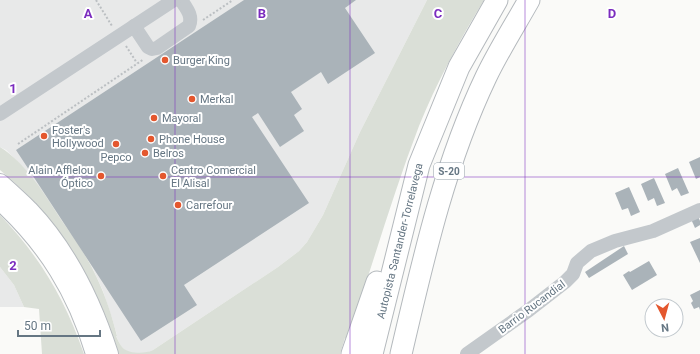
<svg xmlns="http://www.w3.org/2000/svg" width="700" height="354" viewBox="0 0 700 354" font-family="Roboto,sans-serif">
  <rect width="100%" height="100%" fill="#fafaf8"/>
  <g fill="#e8e9e9">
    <path d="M0,0h427l-67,132 -37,83 -16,27 -8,9 -21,16 -125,83 -7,3 -5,1 -14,-2 -6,-6 -5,-10 1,-1 -5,-17 -9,-27 -10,-22 -10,-17 -34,-50 -24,-33 -19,-19 -6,-3z"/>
    <path d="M0,267l14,18 10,22h-24z"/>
  </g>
  <g fill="#dadfd7">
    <path d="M427,0h57c-24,39 -48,84 -65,126 -27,70 -47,142 -72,213l-2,-1 -5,16h-221c-22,-72 -60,-136 -119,-184v-23c27,17 45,48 62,74 13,18 26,37 35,57 9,19 15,38 20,58h-1c2,4 4,9 7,12 7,6 22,6 30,2l125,-83 21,-16 8,-9 16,-27 37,-83z"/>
    <path d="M0,215c40,42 65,84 84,139h-42l-3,-45 -15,-2 -10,-22 -14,-18z"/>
  </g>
  <g fill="#aab3b9">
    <path d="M244,0h112l-11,8 30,45 -47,31 -7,-12 -30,20 11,17 -8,6 10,16 -24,16 -22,-34 -6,4 57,86 -125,82 13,20 -56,36 -125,-191z"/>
    <path d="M700,157v20l-4,2 -7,-17z"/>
    <path d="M678,168l11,25 -8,3 -4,-8 -5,3 -7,-17z"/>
    <path d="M654,178l11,25 -8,3 -3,-8 -6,3 -7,-17z"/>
    <path d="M629,187l11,25 -9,4 -3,-8 -6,2 -7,-17z"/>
    <path d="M698,216l2,5v4l-5,3 -4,-9z"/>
    <path d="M700,238v25l-10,-21z"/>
    <path d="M624,246l4,8 -39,24 -4,-6z"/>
    <path d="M649,261l8,14 -25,15 -9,-15 6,-4 1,1z"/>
    <path d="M700,290v20l-1,-3 -5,2 -3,-6 2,-2 -3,-6z"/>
  </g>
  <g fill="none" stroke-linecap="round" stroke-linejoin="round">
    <defs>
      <g id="major">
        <path d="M0,183c10,9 20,18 29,27 39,41 63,91 80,144"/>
        <path d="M0,201c47,43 77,91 95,153"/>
      </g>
      <g id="highway">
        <path d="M352,354l25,-72"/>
        <path d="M372,354l47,-189 40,-98 38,-67"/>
        <path d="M401,354c22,-94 43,-189 85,-277 13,-27 29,-52 43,-77"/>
      </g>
    </defs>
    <use href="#major" stroke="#b5babe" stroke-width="20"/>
    <use href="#highway" stroke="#b4b9bd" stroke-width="23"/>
    <g stroke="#bbbfc2" stroke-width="2" stroke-dasharray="2 2" stroke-linecap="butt">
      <path d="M96,0l16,26"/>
      <path d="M203,20l30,-20"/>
      <path d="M126,46l11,17"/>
      <path d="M18,144l126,-85"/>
    </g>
    <g stroke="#c3c8cc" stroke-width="14">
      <path d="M134,26l14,21 4,2 5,-1 32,-22c4,-10 -2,-17 -8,-26"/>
      <path d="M0,114l174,-114"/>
      <path d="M467,354l62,-44 36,-28 8,-8 4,-11 14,-12 24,-10 38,-10 47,-21"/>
    </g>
    <use href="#major" stroke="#fff" stroke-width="18"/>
    <use href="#highway" stroke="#fff" stroke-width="21"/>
  </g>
  <path fill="none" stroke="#7b2cbf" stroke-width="1" stroke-opacity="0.55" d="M175,0v354M350,0v354M525,0v354M0,177h700"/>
  <g fill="#e4572e" stroke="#fff" stroke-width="1.5">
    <circle cx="165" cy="60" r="4"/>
    <circle cx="192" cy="99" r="4"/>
    <circle cx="154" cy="118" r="4"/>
    <circle cx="44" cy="136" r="4"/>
    <circle cx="151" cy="139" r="4"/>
    <circle cx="116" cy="144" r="4"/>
    <circle cx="145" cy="153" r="4"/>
    <circle cx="101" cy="176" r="4"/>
    <circle cx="163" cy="176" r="4"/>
    <circle cx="178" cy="205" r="4"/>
  </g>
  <g text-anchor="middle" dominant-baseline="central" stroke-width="4" stroke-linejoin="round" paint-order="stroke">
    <rect fill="#fff" stroke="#939fa8" stroke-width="1" x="434" y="163" width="30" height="16" rx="3"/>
    <g font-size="10" font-weight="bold" fill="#657683">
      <text x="449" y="171">S-20</text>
    </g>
    <g font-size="11" fill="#657683" stroke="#fff" text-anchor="start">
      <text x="173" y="60">Burger King</text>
      <text x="200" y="99">Merkal</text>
      <text x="162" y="118">Mayoral</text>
      <text x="52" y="130">Foster's<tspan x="52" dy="13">Hollywood</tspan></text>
      <text x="159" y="139">Phone House</text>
      <text x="153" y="153">Belros</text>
      <text x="116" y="157" text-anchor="middle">Pepco</text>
      <text x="93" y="170" text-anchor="end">Alain Afflelou<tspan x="93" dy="13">Óptico</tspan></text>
      <text x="171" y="170">Centro Comercial<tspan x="171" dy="13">El Alisal</tspan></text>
      <text x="186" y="205">Carrefour</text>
    </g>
    <g font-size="11" fill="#657683" stroke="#fff">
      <text transform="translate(400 241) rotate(-76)">Autopista Santander-Torrelavega</text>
      <text transform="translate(532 307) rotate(-37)">Barrio Rucandial</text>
    </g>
  </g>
  <g font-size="13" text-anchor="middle" font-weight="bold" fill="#7b2cbf" stroke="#fff" stroke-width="4" stroke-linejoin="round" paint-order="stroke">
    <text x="88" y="18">A</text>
    <text x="262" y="18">B</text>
    <text x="438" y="18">C</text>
    <text x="612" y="18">D</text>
    <text x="13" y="93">1</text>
    <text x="13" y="270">2</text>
  </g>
  <g transform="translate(664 318) rotate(174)"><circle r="19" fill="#ffffff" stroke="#c1c8cd"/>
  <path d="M0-3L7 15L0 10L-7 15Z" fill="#e4572e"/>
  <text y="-6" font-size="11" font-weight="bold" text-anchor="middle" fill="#657683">N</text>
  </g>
  <path d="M18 330v6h82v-6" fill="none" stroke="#657683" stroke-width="2"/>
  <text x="24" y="330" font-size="12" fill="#657683" stroke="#ffffff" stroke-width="3" paint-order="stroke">50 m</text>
</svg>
